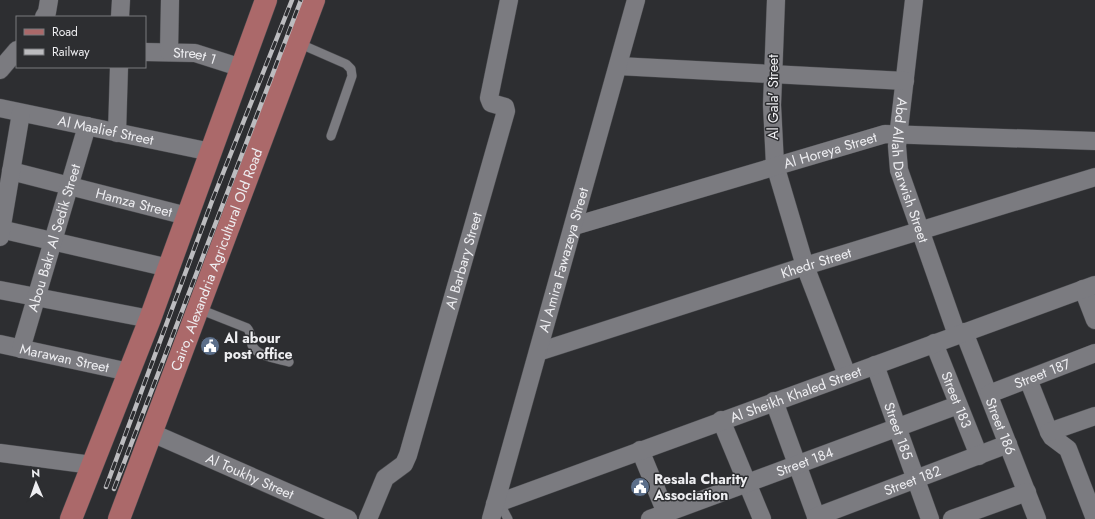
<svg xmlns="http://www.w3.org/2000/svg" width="1095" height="519" viewBox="0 0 1095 519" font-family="Jost,sans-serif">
  <rect width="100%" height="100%" fill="#2d2e31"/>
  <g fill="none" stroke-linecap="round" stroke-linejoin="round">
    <defs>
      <g id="service">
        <path d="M298,43l48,21 5,5 1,7 -21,60"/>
        <path d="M199,309l48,19c5,5 3,11 5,17 5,12 27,14 37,17"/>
        <path d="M499,502l9,17"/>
      </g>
      <g id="minor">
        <path d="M776,0l-4,105 3,60 30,101 42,109"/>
        <path id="s1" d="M914,0l-17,146 2,24 58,165"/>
        <path d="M44,17l3,-5 2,-12"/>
        <path d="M120,17l1,-17"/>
        <path id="s2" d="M145,52l50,1 47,15"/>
        <path d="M169,52l1,-52"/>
        <path d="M618,66l287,15"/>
        <path d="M0,70l17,-20"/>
        <path id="s3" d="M0,108l211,44"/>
        <path d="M117,133l2,-66"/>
        <path id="s4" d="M11,171l176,45"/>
        <path id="s5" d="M574,226l311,-92 210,7"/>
        <path d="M0,229l169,39"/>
        <path d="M0,237l21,-124"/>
        <path d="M1083,289l12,31"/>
        <path d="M0,290l150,29"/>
        <path id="s6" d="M964,332l73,187"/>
        <path id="s7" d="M934,343l45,113"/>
        <path id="s8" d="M0,344l129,28"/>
        <path id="s9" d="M21,349l66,-223"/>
        <path id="s10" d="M538,352l267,-86 290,-89"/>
        <path id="s11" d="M875,365l55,154"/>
        <path d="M1028,379l21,53 3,5 16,12 27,70"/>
        <path id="s12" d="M989,394l106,-41"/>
        <path d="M774,401l43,118"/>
        <path d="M721,420l41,99"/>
        <path d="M1049,432l46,-16"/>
        <path id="s13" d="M152,433l196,86"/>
        <path d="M640,450l26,63"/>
        <path d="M0,453l92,12"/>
        <path id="s14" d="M495,504l600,-219"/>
        <path id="s15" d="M816,517l192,-73"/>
        <path id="s16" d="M368,519l17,-41 19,-14 4,-9 98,-344 -1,-4 -14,-4 -2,-5 20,-98"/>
        <path id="s17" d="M491,519l145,-519"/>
        <path id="s18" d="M650,519l308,-114"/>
        <path d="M952,519l75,-27"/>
      </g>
      <g id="primary">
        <path d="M71,519l79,-200 116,-319"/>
        <path id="s19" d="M119,519l195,-519"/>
      </g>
    </defs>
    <use href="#service" stroke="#494a4d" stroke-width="10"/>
    <use href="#minor" stroke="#494a4d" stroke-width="19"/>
    <use href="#primary" stroke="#494a4d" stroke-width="23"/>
    <use href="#service" stroke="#7b7b80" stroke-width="9"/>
    <use href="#minor" stroke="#7b7b80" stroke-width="18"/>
    <use href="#primary" stroke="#ab696a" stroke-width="22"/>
    <defs>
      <g id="rail">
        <path d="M106,487l106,-286 80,-201"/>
        <path d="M114,489l187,-489"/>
      </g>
    </defs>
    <use href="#rail" stroke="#bcbcbf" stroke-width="4.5"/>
    <use href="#rail" stroke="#2d2e31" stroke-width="3" stroke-dasharray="9" stroke-linecap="butt"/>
  </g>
  <defs>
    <symbol id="civic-disc" viewBox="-11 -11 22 22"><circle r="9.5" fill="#5c6f8a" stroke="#2d2e31"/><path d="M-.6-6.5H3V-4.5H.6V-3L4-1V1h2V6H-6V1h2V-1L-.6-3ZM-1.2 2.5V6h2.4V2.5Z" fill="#fff"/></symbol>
  </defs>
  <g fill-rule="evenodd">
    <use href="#civic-disc" x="199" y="335" width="22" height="22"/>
    <use href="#civic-disc" x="629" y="476" width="22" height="22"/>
  </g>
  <g text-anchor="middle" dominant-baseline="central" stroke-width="3" stroke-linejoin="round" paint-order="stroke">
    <g font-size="14" fill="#eeeef1" stroke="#2d2e31">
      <text stroke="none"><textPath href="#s2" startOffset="50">Street 1</textPath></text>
      <text transform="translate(773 97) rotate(-90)">Al Gala' Street</text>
      <text stroke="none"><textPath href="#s3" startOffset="108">Al Maalief Street</textPath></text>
      <text stroke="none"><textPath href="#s5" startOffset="267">Al Horeya Street</textPath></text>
      <text stroke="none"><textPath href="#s1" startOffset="173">Abd Allah Darwish Street</textPath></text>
      <text stroke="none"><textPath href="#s4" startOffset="127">Hamza Street</textPath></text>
      <text stroke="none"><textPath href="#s9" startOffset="116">Abou Bakr Al Sedik Street</textPath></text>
      <text stroke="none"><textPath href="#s19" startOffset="277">Cairo, Alexandria Agricultural Old Road</textPath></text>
      <text stroke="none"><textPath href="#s17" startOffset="269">Al Amira Fawazeya Street</textPath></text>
      <text stroke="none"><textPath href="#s16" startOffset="280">Al Barbary Street</textPath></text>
      <text stroke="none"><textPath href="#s10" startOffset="292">Khedr Street</textPath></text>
      <text stroke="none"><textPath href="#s8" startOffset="66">Marawan Street</textPath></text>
      <text stroke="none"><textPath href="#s12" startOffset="57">Street 187</textPath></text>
      <text stroke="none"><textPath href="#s14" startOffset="320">Al Sheikh Khaled Street</textPath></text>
      <text stroke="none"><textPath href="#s7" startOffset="61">Street 183</textPath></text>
      <text stroke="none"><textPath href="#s6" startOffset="101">Street 186</textPath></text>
      <text stroke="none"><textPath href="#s11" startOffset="70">Street 185</textPath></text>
      <text stroke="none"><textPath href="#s18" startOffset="165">Street 184</textPath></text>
      <text stroke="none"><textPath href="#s13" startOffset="107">Al Toukhy Street</textPath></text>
      <text stroke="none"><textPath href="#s15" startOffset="103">Street 182</textPath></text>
    </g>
    <g font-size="14" font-weight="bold" fill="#eeeef1" stroke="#2d2e31" text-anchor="start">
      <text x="224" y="338">Al abour<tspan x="224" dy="16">post office</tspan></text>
      <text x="654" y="479">Resala Charity<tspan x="654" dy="16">Association</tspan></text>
    </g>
  </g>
  <rect x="16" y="16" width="130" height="52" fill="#2d2e31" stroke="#7a7b7e"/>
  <rect x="24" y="29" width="20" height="6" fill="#ab696a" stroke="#7a7b7e"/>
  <text x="52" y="36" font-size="12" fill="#eeeef1">Road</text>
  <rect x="24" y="49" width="20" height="6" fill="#bcbcbf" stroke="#7a7b7e"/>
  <text x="52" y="56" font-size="12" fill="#eeeef1">Railway</text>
  <g transform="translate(36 483) rotate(358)" stroke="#2d2e31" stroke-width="3" paint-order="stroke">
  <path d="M0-3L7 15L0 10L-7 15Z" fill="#eeeef1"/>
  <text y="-6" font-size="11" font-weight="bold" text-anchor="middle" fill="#eeeef1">N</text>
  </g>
</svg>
